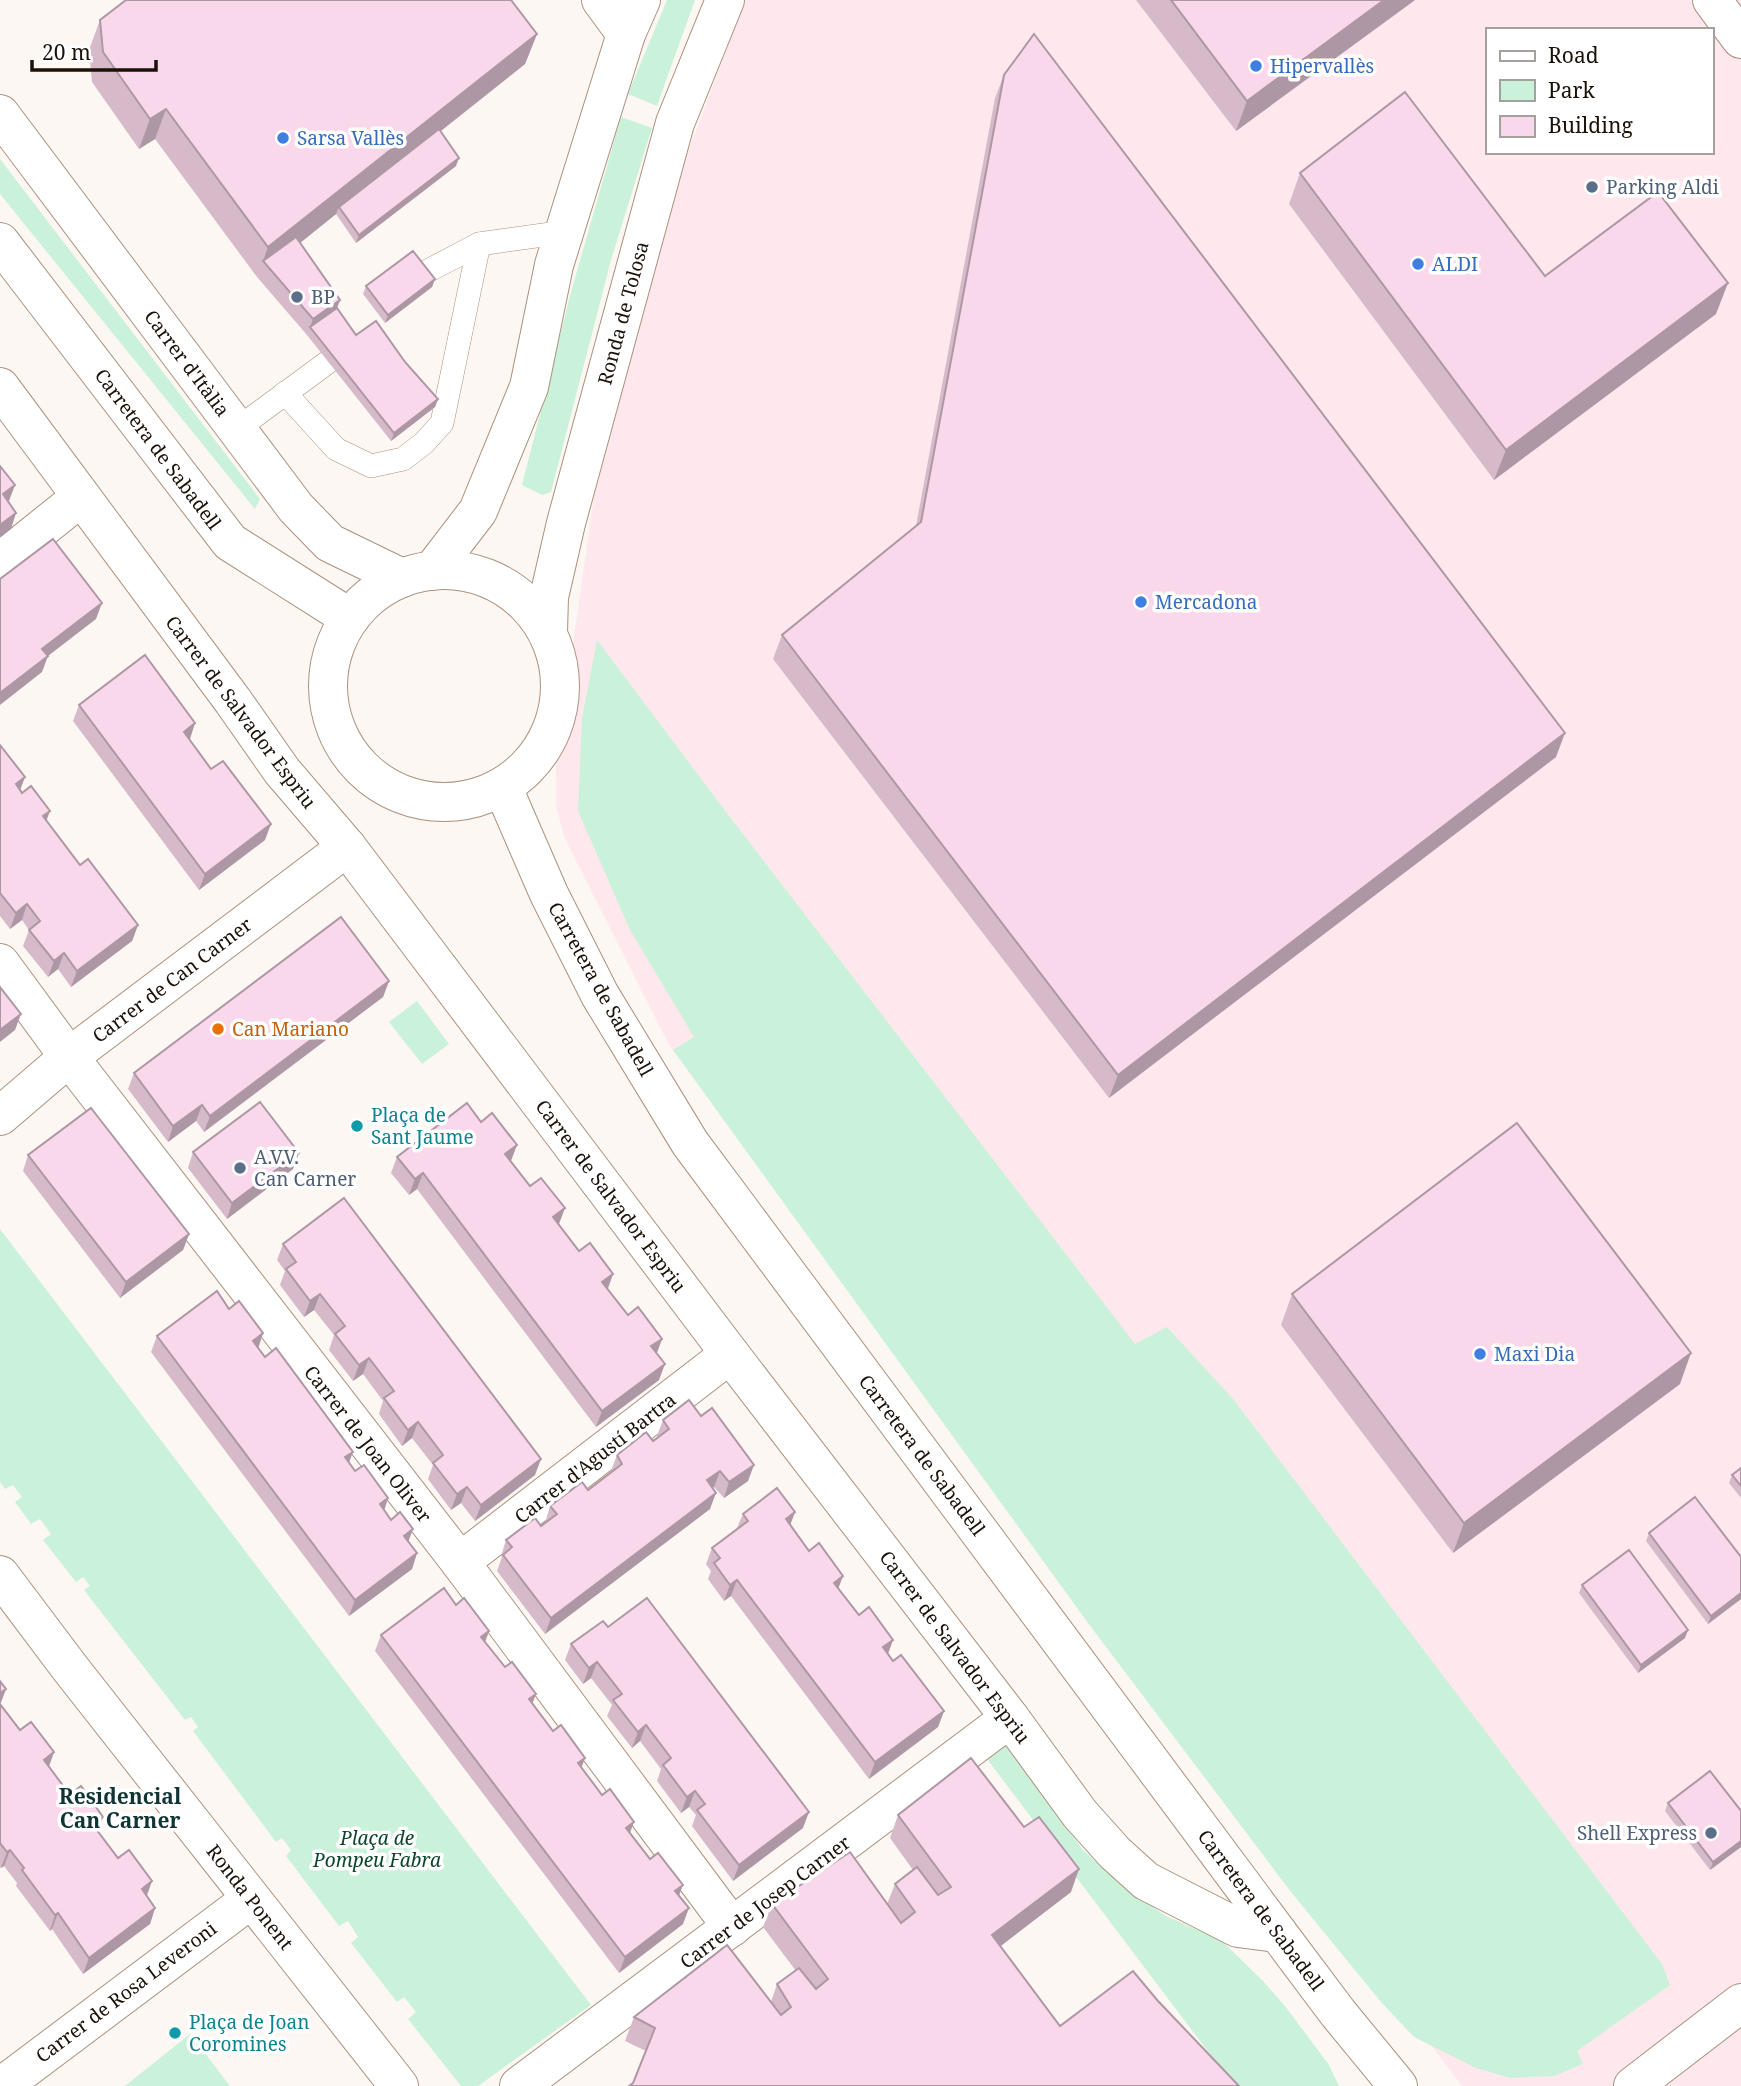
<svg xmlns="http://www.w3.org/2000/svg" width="1741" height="2086" viewBox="0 0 1741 2086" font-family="'Noto Serif',serif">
  <rect width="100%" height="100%" fill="#fdf7f3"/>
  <path fill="#fee8ed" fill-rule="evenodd" d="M745,0h996v2086h-279l-793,-1041 -104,-206 -9,-33v-41l38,-269 88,-328zM1487,30h224v122h-224z"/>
  <g fill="#caf1d9">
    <path d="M667,0h28l-38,106 -29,-12z"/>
    <path d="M621,117l31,11 -41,132 -60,232 -9,3 -20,-10 49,-193z"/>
    <path d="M0,159l260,340 -5,10 -255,-315z"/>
    <path d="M597,640l126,168 412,536 32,-17 66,72 429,565 8,21 -93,66 6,13 -29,12 -44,2 -34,-10 -62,-31 -33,-35 -90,-110 -203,-269 -415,-573 21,-13 -64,-107 -52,-119 4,-93z"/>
    <path d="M417,1001l32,43 -27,20 -33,-42z"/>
    <path d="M0,1229l591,776 -113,81h-17l-53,-67 8,-7 -12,-15 -7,5 -46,-59 7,-6 -10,-16 -9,5 -53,-70 5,-6 -9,-12 -6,4 -83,-111 5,-4 -7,-10 -6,3 -101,-130 6,-4 -7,-9 -7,5 -33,-42 8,-6 -11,-15 -9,5 -16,-22 7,-5 -9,-12 -8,4 -5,-7z"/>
    <path d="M1000,1737l83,113 32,29 29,22 22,15 56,25 41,40 22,25 44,59 10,21h-105l-253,-335z"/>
    <path d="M190,2034l40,52h-105z"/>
  </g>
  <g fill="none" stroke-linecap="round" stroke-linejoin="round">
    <defs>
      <g id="service">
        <path d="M422,274l57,-30 86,-12"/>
        <path d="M285,393l51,56 35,17 32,-7 21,-16 18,-20 37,-179"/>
        <path d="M237,429l91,-67"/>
      </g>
      <g id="minor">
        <path d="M601,0l25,34"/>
        <path d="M1712,0l29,39"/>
        <path d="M0,114l296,394 34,35 72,35"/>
        <path d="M0,387l233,314 49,70 65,76 383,507 280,364 70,96 35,39 31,28 92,47 40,5"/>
        <path d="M0,562l81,-65"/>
        <path d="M432,571l46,-60 51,-124 25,-122 72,-231 15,-34"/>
        <path d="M548,632l1,-35 17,-74 109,-400 50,-123"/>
        <path d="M0,963l69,94 391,505 272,365"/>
        <path d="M0,1116l69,-59 278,-210"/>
        <path d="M460,1562l270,-208"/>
        <path d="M0,1575l70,93 329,418"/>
        <path d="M2,2086l249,-187"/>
        <path d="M519,2086l491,-368"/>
        <path d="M1633,2086l108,-83"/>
      </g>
      <g id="tertiary">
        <path d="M0,242l230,300 120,76"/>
        <circle cx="444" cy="686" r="116"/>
        <path d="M503,788l46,106 51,101 90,148 588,790 60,80 60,73"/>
      </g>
    </defs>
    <use href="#service" stroke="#ac917d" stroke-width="24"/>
    <use href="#minor" stroke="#ac917d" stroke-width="40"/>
    <use href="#tertiary" stroke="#ac917d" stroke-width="40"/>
    <use href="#service" stroke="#fff" stroke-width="23"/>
    <use href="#minor" stroke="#fff" stroke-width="38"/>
    <use href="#tertiary" stroke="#fff" stroke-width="38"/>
  </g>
  <g fill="#d6baca">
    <path d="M1136,0h279l-179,131z"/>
    <path d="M100,20l437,14 -12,30 -84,67 15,35 -100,77 -20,-29 -36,29 40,57 -3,8 19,27 49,27 33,37 -3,8 -44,34 -84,-106 -50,-58 -102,-138 -16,10 -47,-67 -3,-32z"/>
    <path d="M1004,75l552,682 -447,341 -336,-439 9,-24 134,-109 79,-428z"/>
    <path d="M1300,173l245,103 171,38 -222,166 -205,-276z"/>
    <path d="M435,279l-3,8 -47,36 -22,-29 3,-8z"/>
    <path d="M79,705l116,18 -6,16 76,101 -66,50 -126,-169z"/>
    <path d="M0,745l25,32 -5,12 26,32 34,44 58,60 -6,16 -61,46 -13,-18 -10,8 -25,-31 6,-16 -7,-10 -12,9 -10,-13z"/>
    <path d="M389,981l-6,16 -179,135 -8,-11 -28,21 -40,-53 6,-16z"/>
    <path d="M193,1152l100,17 -66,50 -39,-51z"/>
    <path d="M28,1155l161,79 -6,16 -63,48 -97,-127z"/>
    <path d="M397,1157l114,4 68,90 34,23 -5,15 20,26 34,24 -5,14 2,27 -63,47 -179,-238 -8,6 -18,-22z"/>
    <path d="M283,1244l252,231 -60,46 -14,-18 -10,7 -23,-31 5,-14 -21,-27 -10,8 -23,-32 4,-13 -20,-27 -10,7 -24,-31 5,-15 -20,-25 -10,7 -24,-32 5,-14 -8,-11z"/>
    <path d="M1292,1294l388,90 -227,169 -172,-228z"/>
    <path d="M229,1309l34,24 -5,15 97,123 33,27 -4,12 7,10 22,9 -5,12 9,12 -5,16 -63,47 -198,-264 6,-16z"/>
    <path d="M663,1420l85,61 -24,17 -10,-11 -2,1 -2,21 -165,125 -48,-63 5,-14 -1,-1 5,-16 35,-14 4,-3 5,-17 38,-16 23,-18v-1l6,-16 36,-14 5,-4 -1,-1z"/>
    <path d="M1741,1468v30l-12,-15 3,-8z"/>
    <path d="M795,1512l-5,13 69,90 34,25 -5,14 5,7 51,50 -6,16 -69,52 -138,-183 -7,5 -16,-22 3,-8 -5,-7 6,-16 25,-20 6,-14z"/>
    <path d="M1649,1533l92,24v42l-33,25 -62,-83z"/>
    <path d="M1582,1585l103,53 -47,35 -59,-80z"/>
    <path d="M456,1605l33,26 -4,11 68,89 32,27 -4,10 98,128 4,28 -64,49 -244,-322 6,-16z"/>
    <path d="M608,1627l195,201 -70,53 -41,-55 4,-11 -7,-8 -8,6 -24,-32 4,-12 -21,-28 -8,7 -25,-32 5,-11 -21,-27 -8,6 -18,-24 6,-16z"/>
    <path d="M0,1681l6,8 -6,15 20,26 34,22 -5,15 21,28 33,22 -5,15 20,26 34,23 -5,15 8,12 -5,16 -67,50 -31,-45 -2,2 -34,-45 1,-3 -13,-17 -3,2 -1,-1z"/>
    <path d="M1668,1803l73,8v36l-31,23 -45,-59z"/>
    <path d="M898,1815l173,77 -71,54 60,80 98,-25 81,85 -606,-3 13,-32 -21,-10 9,-24 137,-15 6,-18 19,-13 -33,-44 9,-23h115l8,-20 18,-14 -23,-32z"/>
  </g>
  <g fill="#ae97a4">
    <path d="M1384,0h31l-179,131 11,-30z"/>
    <path d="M537,34l-12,30 -184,146 -2,-3 -3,7 -67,54 -6,-7 5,-14z"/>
    <path d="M166,109l-11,30 -16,10 11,-30z"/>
    <path d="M459,158l-3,8 -100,77 3,-8z"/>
    <path d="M435,279l-3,8 -47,36 3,-8z"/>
    <path d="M1728,283l-12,31 -222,166 12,-30z"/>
    <path d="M340,300l-6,16 -24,11 3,-8z"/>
    <path d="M438,399l-3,8 -44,34 3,-8z"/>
    <path d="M15,485l-6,16 -6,-7z"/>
    <path d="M16,513l-5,16 -11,8v-12z"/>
    <path d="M102,603l-6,16 -48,37 -6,16 -42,33v-12l42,-44z"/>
    <path d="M195,723l-5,16 -12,9 6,-16z"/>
    <path d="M1565,733l-9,24 -447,341 9,-23z"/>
    <path d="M25,777l-6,16 -3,-9z"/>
    <path d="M50,811l-6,16 -1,-11z"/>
    <path d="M271,824l-6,16 -66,50 6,-16z"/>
    <path d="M27,904l-5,16 -12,9 6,-16z"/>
    <path d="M138,925l-6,16 -61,46 6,-16z"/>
    <path d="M64,953l-6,16 -10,8 6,-16z"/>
    <path d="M389,981l-6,16 -179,135 6,-16z"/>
    <path d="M21,1014l-6,16 -15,12v-12z"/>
    <path d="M202,1105l-6,16 -28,21 5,-16z"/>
    <path d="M517,1145l-6,16 -6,-7z"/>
    <path d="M299,1153l-6,16 -66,50 5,-16z"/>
    <path d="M423,1173l-6,16 -8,6 6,-16z"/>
    <path d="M565,1208l-6,16 -6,-7z"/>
    <path d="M189,1234l-6,16 -63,48 6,-16z"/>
    <path d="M613,1274l-6,16 -5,-8z"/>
    <path d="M320,1294l-6,16 -10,7 6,-16z"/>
    <path d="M263,1333l-5,16 -5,-8z"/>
    <path d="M662,1339l-6,16 -5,-9z"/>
    <path d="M1691,1353l-11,31 -227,169 11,-30z"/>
    <path d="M369,1358l-6,16 -10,7 6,-16z"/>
    <path d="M665,1364l-6,16 -63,47 6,-16z"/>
    <path d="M418,1422l-6,16 -10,8 6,-16z"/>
    <path d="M353,1452l-6,16 -2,-11z"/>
    <path d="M541,1459l-6,16 -60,46 6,-16z"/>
    <path d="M754,1465l-6,16 -24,17 5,-16z"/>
    <path d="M720,1471l-6,16 -13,9 6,-16z"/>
    <path d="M467,1487l-6,16 -10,7 6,-16z"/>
    <path d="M716,1493l-6,16 -165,125 6,-16z"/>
    <path d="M388,1498l-5,16 -3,-10z"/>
    <path d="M795,1512l-6,16 -3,-9z"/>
    <path d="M413,1529l-6,16 -3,-9z"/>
    <path d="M417,1553l-5,16 -63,47 6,-16z"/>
    <path d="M843,1576l-6,16 -3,-9z"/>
    <path d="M737,1580l-6,16 -7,5 6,-16z"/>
    <path d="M1741,1593v6l-33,25 3,-8z"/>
    <path d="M1688,1630l-3,8 -47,35 3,-8z"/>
    <path d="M489,1631l-6,16 -2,-10z"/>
    <path d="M893,1640l-6,16 -4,-9z"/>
    <path d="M597,1662l-6,16 -8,6 6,-16z"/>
    <path d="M6,1689l-6,16v-12z"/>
    <path d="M536,1694l-6,16 -1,-11z"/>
    <path d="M944,1711l-6,16 -69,52 6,-17z"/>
    <path d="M646,1725l-6,16 -8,7 6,-16z"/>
    <path d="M54,1752l-6,16 -4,-8z"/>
    <path d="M585,1758l-6,16 -1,-11z"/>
    <path d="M695,1791l-6,16 -8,6 6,-16z"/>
    <path d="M809,1812l-6,16 -70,53 6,-16z"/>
    <path d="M103,1817l-5,16 -5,-8z"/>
    <path d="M634,1822l-6,16 -2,-10z"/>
    <path d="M1741,1841v6l-31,23 3,-8z"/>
    <path d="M10,1850l-6,16 -3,2 6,-16z"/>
    <path d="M1079,1869l-8,23 -87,67 8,-24z"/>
    <path d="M152,1881l-6,16 -4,-8z"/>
    <path d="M683,1885l-6,16 -2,-10z"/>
    <path d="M155,1908l-5,16 -67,50 6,-16z"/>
    <path d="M689,1908l-6,16 -64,49 6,-16z"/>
    <path d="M58,1913l-6,16 -2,2 5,-16z"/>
  </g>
  <g fill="#f9d8eb" stroke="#ae97a4" stroke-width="2">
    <path d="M126,0h385l26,34 -269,213 -102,-138 -16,10 -47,-67 -3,-32z"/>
    <path d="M1171,0h213l-137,101z"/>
    <path d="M1034,34l531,699 -447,342 -336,-440 139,-113 83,-447z"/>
    <path d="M1405,92l140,184 113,-84 70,91 -222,167 -206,-277z"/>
    <path d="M439,129l20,29 -100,77 -20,-28z"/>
    <path d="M296,237l44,63 -27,19 -50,-58z"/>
    <path d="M413,251l22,28 -47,36 -22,-29z"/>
    <path d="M337,308l19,27 20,-14 29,41 33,37 -44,34 -84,-106z"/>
    <path d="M0,466l15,19 -12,9 13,19 -16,12z"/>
    <path d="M53,539l49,64 -60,46 6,7 -48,37v-114z"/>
    <path d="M145,655l50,68 -11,9 27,37 12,-8 48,63 -66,50 -126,-169z"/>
    <path d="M0,745l25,32 -9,7 6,9 9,-7 19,25 -7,5 37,49 8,-6 50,66 -61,46 -13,-18 -10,8 -25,-31 11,-9 -13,-17 -11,9 -16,-20z"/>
    <path d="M341,917l48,64 -179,135 -8,-11 -29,21 -39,-53z"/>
    <path d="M0,987l21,27 -21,16z"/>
    <path d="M260,1102l39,51 -67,50 -39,-51z"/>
    <path d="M467,1103l14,19 11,-9 25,32 -12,9 25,32 11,-8 24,30 -12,9 26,34 11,-8 23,31 -11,8 26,33 10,-8 24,32 -11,7 14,18 -63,47 -179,-238 -8,6 -18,-22z"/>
    <path d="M91,1108l98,126 -63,48 -98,-127z"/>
    <path d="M1517,1123l174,230 -227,170 -172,-229z"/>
    <path d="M344,1198l197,261 -60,46 -14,-18 -10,7 -24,-31 10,-8 -25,-33 -10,8 -24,-32 10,-7 -25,-33 -10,7 -24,-31 10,-8 -25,-32 -10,7 -24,-32 10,-7 -13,-18z"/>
    <path d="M217,1291l12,18 10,-8 24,32 -10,8 12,16 11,-9 77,104 -8,5 10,14 9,-6 24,33 -8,6 11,16 9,-8 13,17 -9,7 13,17 -62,47 -198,-264z"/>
    <path d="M689,1400l12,16 11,-8 42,57 -25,17 -9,-11 -13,9 9,13 -165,125 -48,-63 9,-8 -6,-7 29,-22 6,8 16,-12 -7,-8 32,-24 6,8 34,-26 -5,-9 29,-23 7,9 16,-12 -6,-9z"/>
    <path d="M1741,1468v18l-9,-11z"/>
    <path d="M777,1488l18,24 -9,7 23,32 10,-8 24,33 -9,7 25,32 10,-8 24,33 -10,7 10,14 8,-6 43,56 -69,51 -138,-182 -7,5 -16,-22 6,-5 -8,-10 36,-27 -5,-7z"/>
    <path d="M1695,1497l46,60v36l-30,23 -62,-83z"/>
    <path d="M1629,1550l59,80 -47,35 -59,-80z"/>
    <path d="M444,1588l12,17 8,-7 25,33 -8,6 24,30 7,-5 24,32 -7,5 24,32 8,-6 24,33 -7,5 24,32 8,-6 24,33 -8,6 24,31 8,-6 25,32 -8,6 14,17 -64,49 -244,-322z"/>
    <path d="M647,1598l162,214 -70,53 -42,-55 8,-6 -10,-13 -8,6 -24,-32 8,-7 -25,-33 -8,7 -25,-32 9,-6 -25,-32 -8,6 -18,-24 32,-23 5,6z"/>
    <path d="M0,1681l6,8 -6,4z"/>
    <path d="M0,1704l20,26 11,-8 23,30 -10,8 26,35 11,-9 22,31 -10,8 25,33 11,-8 23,31 -10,8 13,19 -66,50 -31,-45 -3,2 -33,-45 2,-2 -14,-18 -3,2 -7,-9z"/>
    <path d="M971,1758l53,69 15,-10 40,52 -87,66 68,91 73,-55 25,30 81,85h-610l4,-3 22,-55 -21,-11 93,-72 54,70 10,-8 -14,-23 22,-16 17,21 12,-10 -56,-75 78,-52 51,71 14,-11 -20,-28 22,-17 21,28 13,-8 -53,-72z"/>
    <path d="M1710,1771l31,40v30l-28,21 -45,-59z"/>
  </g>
  <g fill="#3f7fe0" stroke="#fff" stroke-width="2.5">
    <circle cx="1256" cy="66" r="7"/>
    <circle cx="283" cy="138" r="7"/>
    <circle cx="1418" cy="264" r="7"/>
    <circle cx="1141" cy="602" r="7"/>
    <circle cx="1480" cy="1354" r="7"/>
  </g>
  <g fill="#5c6f8a" stroke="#fff" stroke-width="2.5">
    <circle cx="1592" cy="187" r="7"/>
    <circle cx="297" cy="297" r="7"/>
    <circle cx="240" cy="1168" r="7"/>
    <circle cx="1711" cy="1833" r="7"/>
  </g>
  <circle fill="#e8710a" stroke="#fff" stroke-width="2.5" cx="218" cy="1029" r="7"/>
  <g fill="#0f9aa8" stroke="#fff" stroke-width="2.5">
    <circle cx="357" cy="1126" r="7"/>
    <circle cx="175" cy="2033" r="7"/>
  </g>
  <g text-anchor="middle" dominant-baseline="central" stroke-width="7" stroke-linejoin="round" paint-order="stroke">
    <g font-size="19" fill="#366cbe" stroke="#fff" text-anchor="start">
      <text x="1270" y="66">Hipervallès</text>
      <text x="297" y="138">Sarsa Vallès</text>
      <text x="1432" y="264">ALDI</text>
      <text x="1155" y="602">Mercadona</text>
      <text x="1494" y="1354">Maxi Dia</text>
    </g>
    <g font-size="19" fill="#4e5e75" stroke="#fff" text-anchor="start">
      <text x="1606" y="187">Parking Aldi</text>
      <text x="311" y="297">BP</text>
      <text x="254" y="1157">A.V.V.<tspan x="254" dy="22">Can Carner</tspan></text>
      <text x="1697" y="1833" text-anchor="end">Shell Express</text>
    </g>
    <g font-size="19" fill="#1a1109" stroke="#fff">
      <text transform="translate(623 313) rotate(-75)">Ronda de Tolosa</text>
      <text transform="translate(187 363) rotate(53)">Carrer d'Itàlia</text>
      <text transform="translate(158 449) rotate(53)">Carretera de Sabadell</text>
      <text transform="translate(241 712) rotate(53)">Carrer de Salvador Espriu</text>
      <text transform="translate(172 980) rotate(-37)">Carrer de Can Carner</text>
      <text transform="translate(601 989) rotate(61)">Carretera de Sabadell</text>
      <text transform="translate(611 1196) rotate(53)">Carrer de Salvador Espriu</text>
      <text transform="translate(368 1444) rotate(52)">Carrer de Joan Oliver</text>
      <text transform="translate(922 1455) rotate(53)">Carretera de Sabadell</text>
      <text transform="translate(595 1458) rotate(-38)">Carrer d'Agustí Bartra</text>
      <text transform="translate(955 1647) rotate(53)">Carrer de Salvador Espriu</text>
      <text transform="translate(250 1897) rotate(52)">Ronda Ponent</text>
      <text transform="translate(765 1902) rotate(-37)">Carrer de Josep Carner</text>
      <text transform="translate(1261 1910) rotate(53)">Carretera de Sabadell</text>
      <text transform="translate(126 1992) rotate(-37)">Carrer de Rosa Leveroni</text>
    </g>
    <g font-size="19" fill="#c56008" stroke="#fff" text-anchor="start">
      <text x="232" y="1029">Can Mariano</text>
    </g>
    <g font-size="19" fill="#0d838f" stroke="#fff" text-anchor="start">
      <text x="371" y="1115">Plaça de<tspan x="371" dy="22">Sant Jaume</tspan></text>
      <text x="189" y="2022">Plaça de Joan<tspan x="189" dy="22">Coromines</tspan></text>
    </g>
    <g font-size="19" font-style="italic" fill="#0a462c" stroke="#fff">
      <text x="377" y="1838">Plaça de<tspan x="377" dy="22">Pompeu Fabra</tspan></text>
    </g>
    <g font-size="21" font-weight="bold" fill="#103434" stroke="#fff">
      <text x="120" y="1796">Residencial<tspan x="120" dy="24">Can Carner</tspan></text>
    </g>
  </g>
  <rect x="1486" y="28" width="228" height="126" fill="#ffffff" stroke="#a3a09d" stroke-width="2"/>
  <rect x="1500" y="51" width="35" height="10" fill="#ffffff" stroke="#a3a09d" stroke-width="2"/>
  <text x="1548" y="63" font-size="21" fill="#1a1109">Road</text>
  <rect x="1500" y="80" width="35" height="21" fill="#caf1d9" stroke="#a3a09d" stroke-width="2"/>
  <text x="1548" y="98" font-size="21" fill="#1a1109">Park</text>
  <rect x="1500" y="116" width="35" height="21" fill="#f9d8eb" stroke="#a3a09d" stroke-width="2"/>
  <text x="1548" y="133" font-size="21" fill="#1a1109">Building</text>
  <path d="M32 60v10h124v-10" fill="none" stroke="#1a1109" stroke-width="3.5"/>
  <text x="42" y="60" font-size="21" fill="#1a1109" stroke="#ffffff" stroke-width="5" paint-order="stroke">20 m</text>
</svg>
